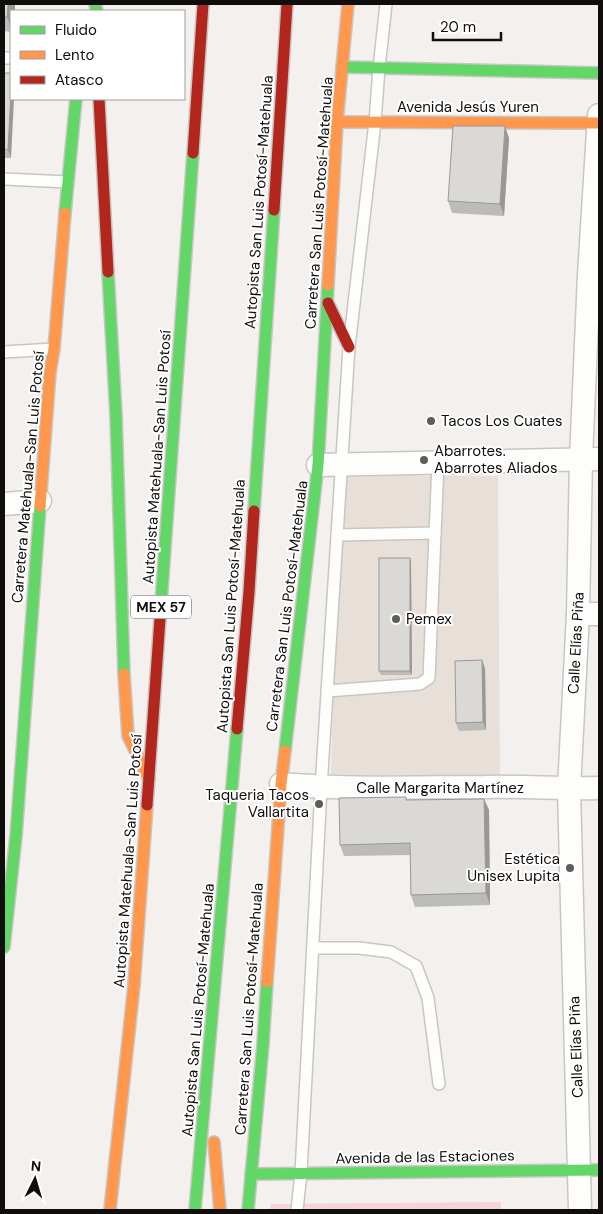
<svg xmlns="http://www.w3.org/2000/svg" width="603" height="1214" viewBox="0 0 603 1214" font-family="'DM Sans',sans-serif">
  <rect width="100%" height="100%" fill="#f3f0ed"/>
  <path fill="#e7dfd8" d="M340,475l158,1 2,303 -169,-5 6,-239z"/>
  <path fill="#f4d3d9" d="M501,1202v8h-231l1,-6z"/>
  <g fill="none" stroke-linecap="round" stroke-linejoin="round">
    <defs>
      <g id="lane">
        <path d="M4,58h7"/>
        <path d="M4,179l64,3"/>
        <path d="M4,352l50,-3"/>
        <path d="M337,535l98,-2"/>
        <path d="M327,691l93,-7 9,-6 9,-215"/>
        <path d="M313,948h46l32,4 25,14 12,32 11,86"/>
        <path d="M297,1210l4,-37 20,-385 28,-441 26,-225 4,-54 7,-64"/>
      </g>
      <g id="street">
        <path d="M318,465l281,-6"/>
        <path d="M4,504l36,-3"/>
        <path d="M578,614h21"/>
        <path d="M281,784c68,6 136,3 203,3 39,-1 77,2 115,1"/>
        <path d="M580,1210l-11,-421 9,-175 3,-155 8,-184 10,-160"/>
      </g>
      <g id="fast">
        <path d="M95,4l2,7"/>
        <path d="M342,67l257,6"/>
        <path d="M65,213l11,-114"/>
        <path d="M108,272l8,143 8,259"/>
        <path d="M254,511l20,-301"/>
        <path d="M161,604l32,-451"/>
        <path d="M285,751l33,-286 10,-180"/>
        <path d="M4,947l12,-111 24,-330"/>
        <path d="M251,1174l348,-4"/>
        <path d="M195,1210l42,-481"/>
        <path d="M248,1210l15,-166 4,-62"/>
      </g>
      <g id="slow">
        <path d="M337,122l262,1"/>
        <path d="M328,285l9,-163 11,-118"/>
        <path d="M40,506l10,-134 4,-23 11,-136"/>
        <path d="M124,674l4,62 21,43"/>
        <path d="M267,982l14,-198 4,-33"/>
        <path d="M214,1142l6,68"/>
        <path d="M110,1210l24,-225 13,-180"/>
      </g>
      <g id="jam">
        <path d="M99,99l9,173"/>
        <path d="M193,153l10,-149"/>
        <path d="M274,210l13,-206"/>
        <path d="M328,303l21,44"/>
        <path d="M237,729l12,-137 5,-81"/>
        <path d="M147,805l14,-201"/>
      </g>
    </defs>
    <use href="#lane" stroke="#c8c6c3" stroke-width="14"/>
    <use href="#street" stroke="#c8c6c3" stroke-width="25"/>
    <use href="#fast" stroke="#c8c6c3" stroke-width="14"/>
    <use href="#slow" stroke="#c8c6c3" stroke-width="14"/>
    <use href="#jam" stroke="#c8c6c3" stroke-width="14"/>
    <use href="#lane" stroke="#fdfdfc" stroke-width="11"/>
    <use href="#street" stroke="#fdfdfc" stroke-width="22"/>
    <use href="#fast" stroke="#63d668" stroke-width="11"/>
    <use href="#slow" stroke="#ff974d" stroke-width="11"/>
    <use href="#jam" stroke="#b3261e" stroke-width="11"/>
  </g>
  <g fill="#bbbbb8">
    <path d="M4,4l7,7v21l-7,-1z"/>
    <path d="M4,73l7,85h-7z"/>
    <path d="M509,138l-5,78 -52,-3 -4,-12z"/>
    <path d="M410,558l1,4 1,113h-31l-2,-4z"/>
    <path d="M485,668l1,62 -27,1 -3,-8z"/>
    <path d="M484,799l5,11 1,95 -75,2 -4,-12 -1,-40 -66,1 -4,-11 67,-45z"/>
  </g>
  <g fill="#999896">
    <path d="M8,4h7v7h-4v17l-4,-11z"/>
    <path d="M11,90v9h3l-3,59 -3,-8z"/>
    <path d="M505,126l4,12 -5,78 -4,-12z"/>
    <path d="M410,558l1,4 1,113 -2,-4z"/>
    <path d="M482,660l3,8 1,62 -3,-8z"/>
    <path d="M484,799l5,11 1,95 -4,-12z"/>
  </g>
  <g fill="#dad9d6" stroke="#999896">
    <path d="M4,4h4l-1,13h-3z"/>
    <path d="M4,73h7v17l-3,60 -4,-1z"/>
    <path d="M453,126h52l-5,78 -52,-3z"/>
    <rect x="379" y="558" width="31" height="113"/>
    <path d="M482,660l1,62 -27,1 -1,-62z"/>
    <path d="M406,797v3l78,-1 2,94 -75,2 -1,-52 -70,2 -1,-47z"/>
  </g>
  <g fill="#5f5d5b" stroke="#fff" stroke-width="2">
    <circle cx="431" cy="421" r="5"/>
    <circle cx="424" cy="460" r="5"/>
    <circle cx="396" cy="619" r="5"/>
    <circle cx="319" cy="804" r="5"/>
    <circle cx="570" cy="868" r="5"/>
  </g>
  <g text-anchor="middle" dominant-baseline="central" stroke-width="4" stroke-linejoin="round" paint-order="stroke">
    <rect fill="#fff" stroke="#585655" stroke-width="1" x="131" y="595.5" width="60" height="23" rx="4"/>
    <g font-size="14" font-weight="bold" fill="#100e0c">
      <text x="161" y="607">MEX 57</text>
    </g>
    <g font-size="15" fill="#100e0c" stroke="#fff">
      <text x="468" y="107">Avenida Jesús Yuren</text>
      <text transform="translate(259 202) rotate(-86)">Autopista San Luis Potosí-Matehuala</text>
      <text transform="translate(319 203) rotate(-86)">Carretera San Luis Potosí-Matehuala</text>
      <text transform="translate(157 457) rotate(-86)">Autopista Matehuala-San Luis Potosí</text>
      <text transform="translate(28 477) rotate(-85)">Carretera Matehuala-San Luis Potosí</text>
      <text transform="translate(231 606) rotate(-86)">Autopista San Luis Potosí-Matehuala</text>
      <text transform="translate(287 606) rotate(-83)">Carretera San Luis Potosí-Matehuala</text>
      <text transform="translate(576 643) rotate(-87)">Calle Elías Piña</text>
      <text x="440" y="788">Calle Margarita Martínez</text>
      <text transform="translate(128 861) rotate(-86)">Autopista Matehuala-San Luis Potosí</text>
      <text transform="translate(249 1009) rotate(-86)">Carretera San Luis Potosí-Matehuala</text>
      <text transform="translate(198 1010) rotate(-85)">Autopista San Luis Potosí-Matehuala</text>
      <text transform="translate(576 1047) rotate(-92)">Calle Elías Piña</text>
      <text transform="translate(425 1157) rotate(-1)">Avenida de las Estaciones</text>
    </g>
    <g font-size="15" fill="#100e0c" stroke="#fff" text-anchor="start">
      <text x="441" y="421">Tacos Los Cuates</text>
      <text x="434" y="451">Abarrotes.<tspan x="434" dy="17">Abarrotes Aliados</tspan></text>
      <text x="406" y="619">Pemex</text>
      <text x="309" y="795" text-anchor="end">Taqueria Tacos<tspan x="309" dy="17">Vallartita</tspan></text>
      <text x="560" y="859" text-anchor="end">Estética<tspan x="560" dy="17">Unisex Lupita</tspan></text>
    </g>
  </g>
  <rect width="603" height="1214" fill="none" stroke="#100e0c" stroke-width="10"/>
  <rect x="10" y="10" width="175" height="90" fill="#ffffff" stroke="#9f9f9e"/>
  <rect x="20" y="26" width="25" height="8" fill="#63d668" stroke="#9f9f9e"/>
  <text x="55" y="35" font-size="15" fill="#100e0c">Fluido</text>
  <rect x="20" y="51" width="25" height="8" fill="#ff974d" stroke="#9f9f9e"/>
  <text x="55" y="60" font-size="15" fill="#100e0c">Lento</text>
  <rect x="20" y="76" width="25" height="8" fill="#b3261e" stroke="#9f9f9e"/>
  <text x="55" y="85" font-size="15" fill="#100e0c">Atasco</text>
  <g transform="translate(35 1179) rotate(5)" stroke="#ffffff" stroke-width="4" paint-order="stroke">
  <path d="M0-4L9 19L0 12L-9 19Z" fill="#100e0c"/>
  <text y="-8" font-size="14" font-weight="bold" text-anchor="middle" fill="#100e0c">N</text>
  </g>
  <path d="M433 32v8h68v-8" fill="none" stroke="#100e0c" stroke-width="2.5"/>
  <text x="440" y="32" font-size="15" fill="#100e0c" stroke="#ffffff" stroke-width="4" paint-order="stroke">20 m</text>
</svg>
